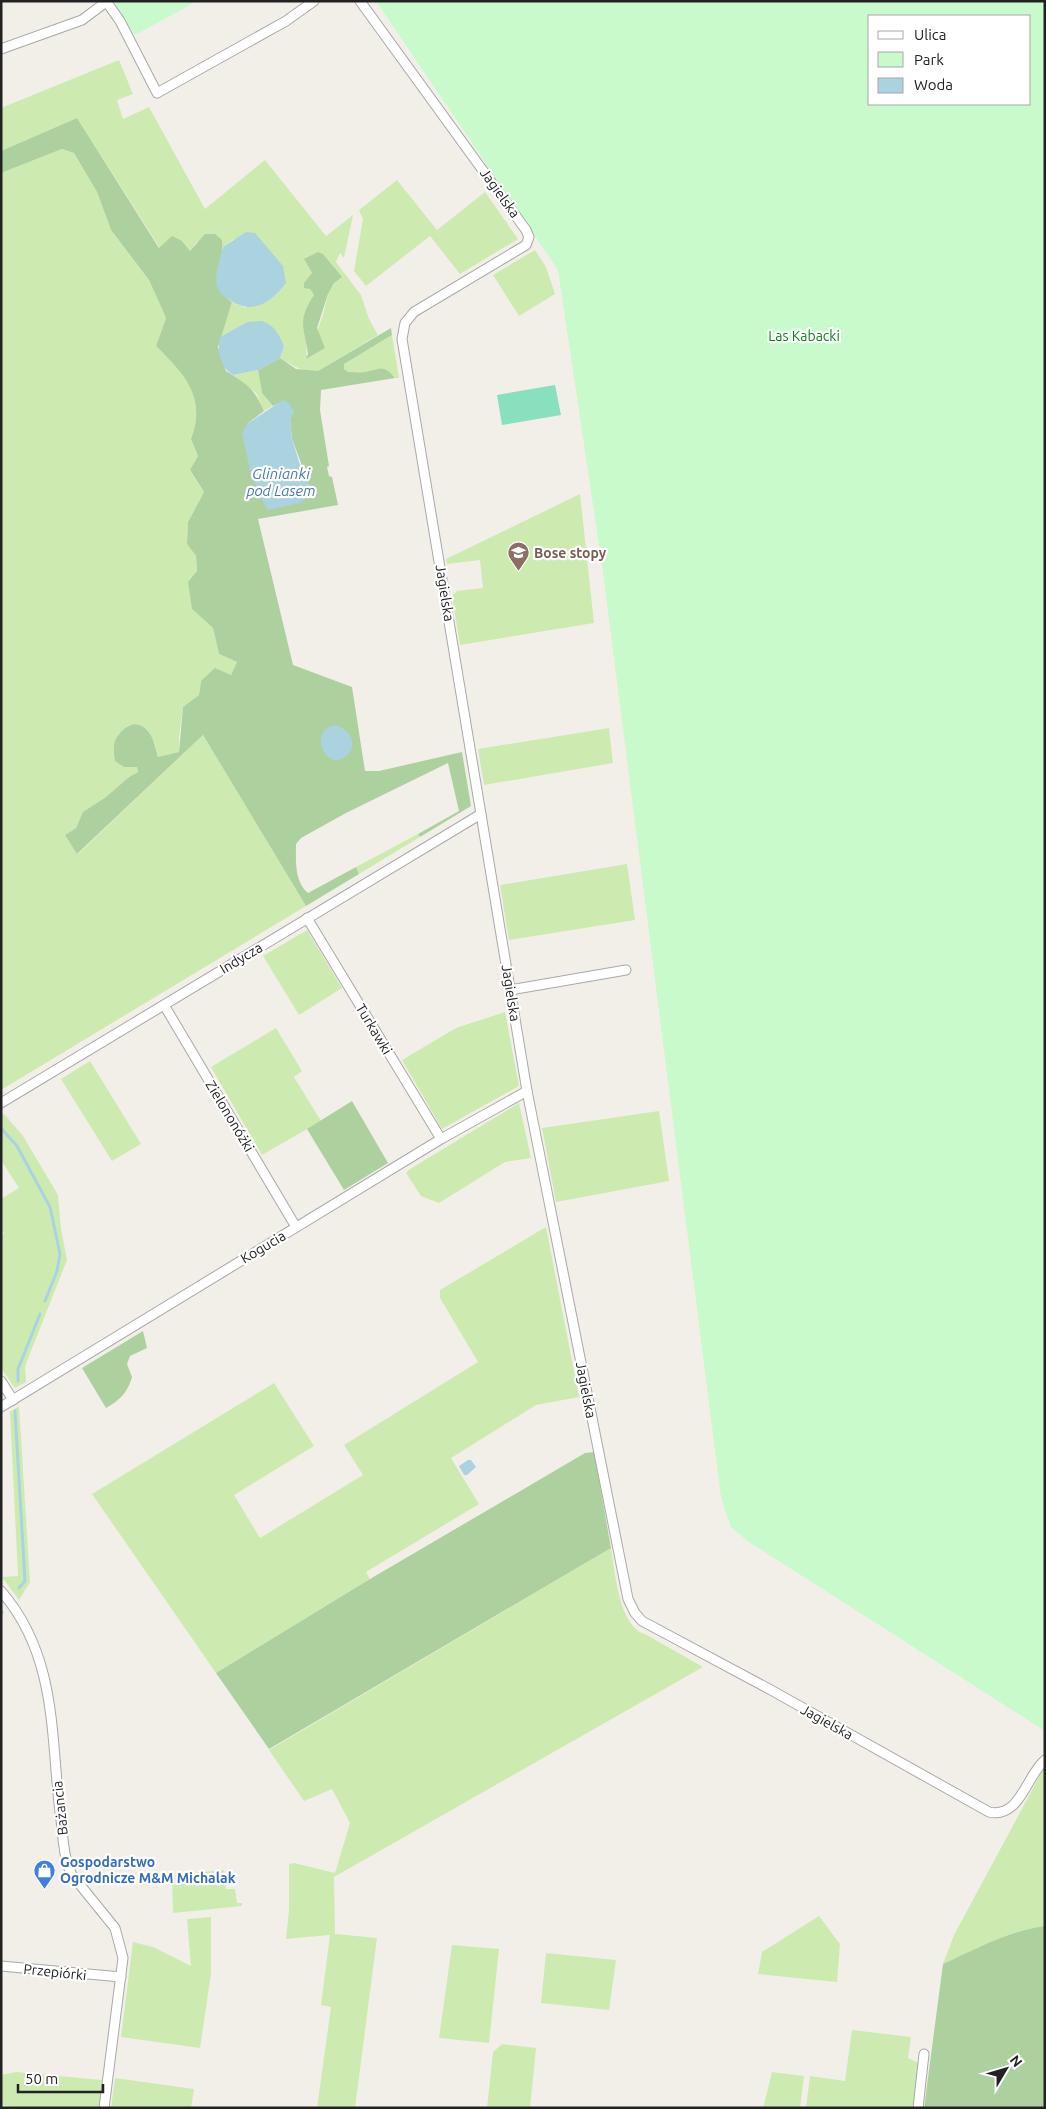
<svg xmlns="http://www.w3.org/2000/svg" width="1046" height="2109" viewBox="0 0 1046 2109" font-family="Ubuntu,sans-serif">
  <rect width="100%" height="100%" fill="#f2efe9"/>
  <g fill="#cdebb0" fill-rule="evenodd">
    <path d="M119,60l14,34 -16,6 6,19 26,-12 56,102 60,-49 61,76 27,-21 -9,43 -4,-5 -4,9 25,33 8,24 9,16 -60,36c-16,1 -25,-5 -38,-13l4,-13 -37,-23 -27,15 12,-35 14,6 -12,-69 -11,8 -1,-7 -25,2 -7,9 -8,-10 -22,7 -83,-130 -76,33v-43zM304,259l30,24 -6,11 -5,21 -16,43 -1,-14 8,-49 -4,-6 2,-16z"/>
    <path d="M62,149l12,4 23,39 14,38 38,50 17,38 -10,28c28,28 51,51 35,93l7,17 -8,15 14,21 -16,30 -1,22 9,12 1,15 -5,38 21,19 6,26 18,8 -6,13 -30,6 -2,14 -16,12 -4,30v15l-21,5 -4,-16h-39v19l9,7h13l1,5 -9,5 -23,20 -22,15 -8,16 -11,7 13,19 125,-119 103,171 -305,184v-917z"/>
    <path d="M397,180l40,50 48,-38 33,47 -58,35 -30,-38 -64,50 -12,-15 9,-52 -4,-9z"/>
    <path d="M535,250l11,17 9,27 -36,22 -26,-41z"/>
    <path d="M392,335l7,43h-4c-12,-14 -14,-9 -30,-6 -6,1 -12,0 -18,0l-3,-3v-5z"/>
    <path d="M258,370l4,23 11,13 -9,5 -8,-18 -23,-18z"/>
    <path d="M580,494l14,129 -134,22 -8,-49 5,-5 26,-3 -3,-28 -33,4 -1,-5z"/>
    <path d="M609,728l4,35 -129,22 -6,-36z"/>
    <path d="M418,834l2,3 -61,37 -3,-7z"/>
    <path d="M627,864l8,56 -126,20 -9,-55z"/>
    <path d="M307,930l35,58 -43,27 -36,-59z"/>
    <path d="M505,1012l14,74 -77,43 -40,-69 54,-32z"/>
    <path d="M276,1028l26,43 -8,6 27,44 -59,34 -51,-88z"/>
    <path d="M90,1061l51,83 -29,17 -51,-82z"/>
    <path d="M519,1103l12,55 -26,4 -66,41 -18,-7 -15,-23 4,-4z"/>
    <path d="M659,1111l10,70 -113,21 -14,-74z"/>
    <path d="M4,1114l19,22 35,59 3,34 6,31 -40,101 -2,6 1,15 -11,6 -14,-20v-133l3,-2 -3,-4v-30l18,-11 -18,-28v-45z"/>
    <path d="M546,1227l33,170 -43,8 -85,53 28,46 -113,68 4,7 -154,94 -124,-179 182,-111 40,63 -80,49 26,43 103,-63 -19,-30 134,-83 -38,-64v-8z"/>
    <path d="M19,1406l11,176 -11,18 -17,-23 16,-1 -8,-164z"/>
    <path d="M611,1548c4,24 8,79 34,86l58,33 -369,210 1,57 42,4 -22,170h-38l14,-101 -10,-2 9,-70 -44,4 3,-28v-47l5,-1 41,10 15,-50 -18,-34 -28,12 -35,-51z"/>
    <path d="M1045,1766v160c-36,6 -69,23 -102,38l11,-29z"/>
    <path d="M224,1870l2,19h9l2,14h5v3l-69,7 -1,-38z"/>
    <path d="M819,1916l21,28 -3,38 -79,-8 4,-22z"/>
    <path d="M211,1917v57l-11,74 -79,-11 12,-95 20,5 38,19 -4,-47z"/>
    <path d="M452,1945l47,4 -10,94 -50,-5z"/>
    <path d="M546,1953l70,7 -7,50 -68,-7z"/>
    <path d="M852,2030l59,7 -3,21 13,6 -6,44h-109l4,-32 35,5z"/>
    <path d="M502,2044l34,4 -6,60h-43l6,-56z"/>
    <path d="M16,2072l86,8 -3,28h-76l-22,-3v-30z"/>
    <path d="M772,2072l32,4 -4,32h-37z"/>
    <path d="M115,2078l79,11 -3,19h-80z"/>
  </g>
  <g fill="#add19e">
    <path d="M77,118l82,130 13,-12 10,5 8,10 15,-17h10l7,6c4,23 -18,42 10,62l-14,45 8,24c22,14 27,16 38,40l-17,13 57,47 -12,-32 -2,-20 -7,-18 -10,5 -11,-13 -4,-23 22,-12 16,11 22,2 73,-43 1,7 -48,29v5l4,3c5,0 11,1 17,0 16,-3 18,-8 30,6l-74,12 -1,20 9,56 -2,1 2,9 3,1 6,28 -80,14 35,146 59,22 13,84h14l83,-19 9,54 -51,31 -2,-3 41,-23 -11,-48 -102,50 -45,25 -5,6c0,16 -2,38 12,49l48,-26 3,7 -53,32 -103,-171 -126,119 -12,-19 11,-7 7,-16 23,-15 23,-20 9,-5 -1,-5h-13l-9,-6c-1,-6 -2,-14 0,-20 3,-8 15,-20 24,-16 13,4 16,21 19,32l21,-5 4,-45 16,-12 2,-14 14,-13 16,7 6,-13 -18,-8 -6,-26 -21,-19 -4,-27 9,-11 -1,-15 -9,-12 1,-22 16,-30 -14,-22 8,-14 -7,-17c16,-42 -7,-65 -35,-93l10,-28 -17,-38 -38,-50 -14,-38 -23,-39 -12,-4 -61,24v-22z"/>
    <path d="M318,252l5,2 19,23 -8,6 -6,11 -11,34 8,20 -19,11 2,-5c-4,-28 -11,-33 6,-59l-4,-6 -6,-1v-5l8,-10 -8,-14z"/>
    <path d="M352,1101l36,62 -44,27 -37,-61z"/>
    <path d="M143,1331l4,17 -17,8 -3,8 5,13c-4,15 -12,23 -26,31l-24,-40z"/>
    <path d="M594,1452l17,96 -342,201 -53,-76 154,-94 215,-126z"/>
    <path d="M1045,1926v182h-121l19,-144c33,-15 66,-33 102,-38z"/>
  </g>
  <g fill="#c8facc" fill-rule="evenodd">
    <path d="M114,1h83l-60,33h-3z"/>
    <path d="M376,1h669v1730l-296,-189 -18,-15 -10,-30 -118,-925 -45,-302zM870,16h160v88h-160z"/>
  </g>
  <path fill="#88e0be" d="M555,385l6,30 -59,10 -5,-30z"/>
  <g fill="#aad3df">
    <path d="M246,232l9,1 28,33 3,17c-15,19 -33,33 -56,17 -6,-3 -11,-8 -13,-14 -3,-12 3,-27 6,-39z"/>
    <path d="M262,321c12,4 17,13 22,25l-4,12 -22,12 -25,5c-13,-8 -16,-24 -13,-38l27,-15z"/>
    <path d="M283,400l6,3 5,10 -4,6 2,20 8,26 11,23 -2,8 -9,7 -32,7c-16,-23 -20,-50 -26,-77l5,-9z"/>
    <path d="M336,725c13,5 23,19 11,30 -20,20 -41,-26 -11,-30z"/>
    <path d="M468,1460h3l5,7 -9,8h-3l-5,-9z"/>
  </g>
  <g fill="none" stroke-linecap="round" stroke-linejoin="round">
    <g stroke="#aad3df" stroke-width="3">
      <path d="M1,1128l16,18 33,61 10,47 -3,17 -12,30"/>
      <path d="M18,1381v-12l22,-55"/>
      <path d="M15,1411l10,170 -6,7"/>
      <path d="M1,1614l1,-2"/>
    </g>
    <defs>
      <g id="minor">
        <path d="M106,1l14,20 37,72 129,-72 28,-20"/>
        <path d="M360,1l166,229 3,7 -3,8 -112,67 -9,11 -3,16 125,752 101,508 7,14 7,8 129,69 218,122c31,7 37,-36 56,-52"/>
        <path d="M1,49l81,-29 24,-18"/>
        <path d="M307,918l134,221"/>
        <path d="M510,990l116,-20"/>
        <path d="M164,1005l132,222"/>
        <path d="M1,1103l480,-289"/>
        <path d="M1,1381l12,19"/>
        <path d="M1,1407l440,-268 86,-48"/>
        <path d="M1,1591c58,67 49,148 60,229 2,15 2,31 7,46l4,9 43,53 8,30 -19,150"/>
        <path d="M1,1966l120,11"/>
        <path d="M918,2108l6,-54"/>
      </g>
    </defs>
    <use href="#minor" stroke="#a9a9a9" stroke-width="11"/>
    <use href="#minor" stroke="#fff" stroke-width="9"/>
  </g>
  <defs>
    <symbol id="school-pin" viewBox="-11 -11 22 30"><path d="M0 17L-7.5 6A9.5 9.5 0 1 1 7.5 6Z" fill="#8d6e63" stroke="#fff"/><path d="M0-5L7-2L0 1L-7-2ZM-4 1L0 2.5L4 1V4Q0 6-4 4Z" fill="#fff"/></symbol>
    <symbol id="shop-pin" viewBox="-11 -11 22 30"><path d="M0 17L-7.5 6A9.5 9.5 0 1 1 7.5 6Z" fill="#3f7fe0" stroke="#fff"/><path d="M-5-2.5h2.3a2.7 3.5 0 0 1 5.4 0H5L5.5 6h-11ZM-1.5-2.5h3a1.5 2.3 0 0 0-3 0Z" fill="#fff"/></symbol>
  </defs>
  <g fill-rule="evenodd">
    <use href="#school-pin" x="506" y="540" width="25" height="34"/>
    <use href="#shop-pin" x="32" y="1858" width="25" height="34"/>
  </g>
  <g text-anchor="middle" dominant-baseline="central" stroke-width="4.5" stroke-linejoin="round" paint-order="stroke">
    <g font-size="14" fill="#222" stroke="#fff">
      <text transform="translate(500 193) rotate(54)">Jagielska</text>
      <text transform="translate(445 593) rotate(81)">Jagielska</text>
      <text transform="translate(241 958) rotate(-31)">Indycza</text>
      <text transform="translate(511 993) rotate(81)">Jagielska</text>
      <text transform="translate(374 1029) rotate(59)">Turkawki</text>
      <text transform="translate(230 1116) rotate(59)">Zielononóżki</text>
      <text transform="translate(263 1247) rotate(-31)">Kogucia</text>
      <text transform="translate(586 1390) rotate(79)">Jagielska</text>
      <text transform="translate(827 1722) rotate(29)">Jagielska</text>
      <text transform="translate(60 1808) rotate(-96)">Bażancia</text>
      <text transform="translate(55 1972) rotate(6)">Przepiórki</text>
    </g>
    <g font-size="14" fill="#0c8416" stroke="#fff">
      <text x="804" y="336">Las Kabacki</text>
    </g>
    <g font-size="14" font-weight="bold" fill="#785e54" stroke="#fff" text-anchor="start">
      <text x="534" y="553">Bose stopy</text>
    </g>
    <g font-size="14" font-weight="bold" fill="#366cbe" stroke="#fff" text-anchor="start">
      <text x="60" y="1862">Gospodarstwo<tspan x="60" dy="16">Ogrodnicze M&amp;M Michalak</tspan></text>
    </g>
    <g font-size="15" font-style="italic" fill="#4a7aab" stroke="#fff">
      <text x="281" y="473">Glinianki<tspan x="281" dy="17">pod Lasem</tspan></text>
    </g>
  </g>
  <rect width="1046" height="2109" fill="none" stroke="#222222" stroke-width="5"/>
  <rect x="868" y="15" width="162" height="90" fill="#ffffff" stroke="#a7a7a7"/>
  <rect x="878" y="31" width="25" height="8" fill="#ffffff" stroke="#a7a7a7"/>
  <text x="914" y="40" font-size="15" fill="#222222">Ulica</text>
  <rect x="878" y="52" width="25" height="15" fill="#c8facc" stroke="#a7a7a7"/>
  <text x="914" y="65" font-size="15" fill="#222222">Park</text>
  <rect x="878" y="78" width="25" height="15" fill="#aad3df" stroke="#a7a7a7"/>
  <text x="914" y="90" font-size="15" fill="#222222">Woda</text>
  <g transform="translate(1006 2069) rotate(52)" stroke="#ffffff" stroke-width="4" paint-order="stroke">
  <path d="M0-4L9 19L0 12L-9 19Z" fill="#222222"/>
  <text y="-8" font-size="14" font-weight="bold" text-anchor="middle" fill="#222222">N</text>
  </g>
  <path d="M18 2084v8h85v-8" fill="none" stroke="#222222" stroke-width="2.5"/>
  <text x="25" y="2084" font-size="15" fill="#222222" stroke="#ffffff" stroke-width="4" paint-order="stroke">50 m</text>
</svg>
